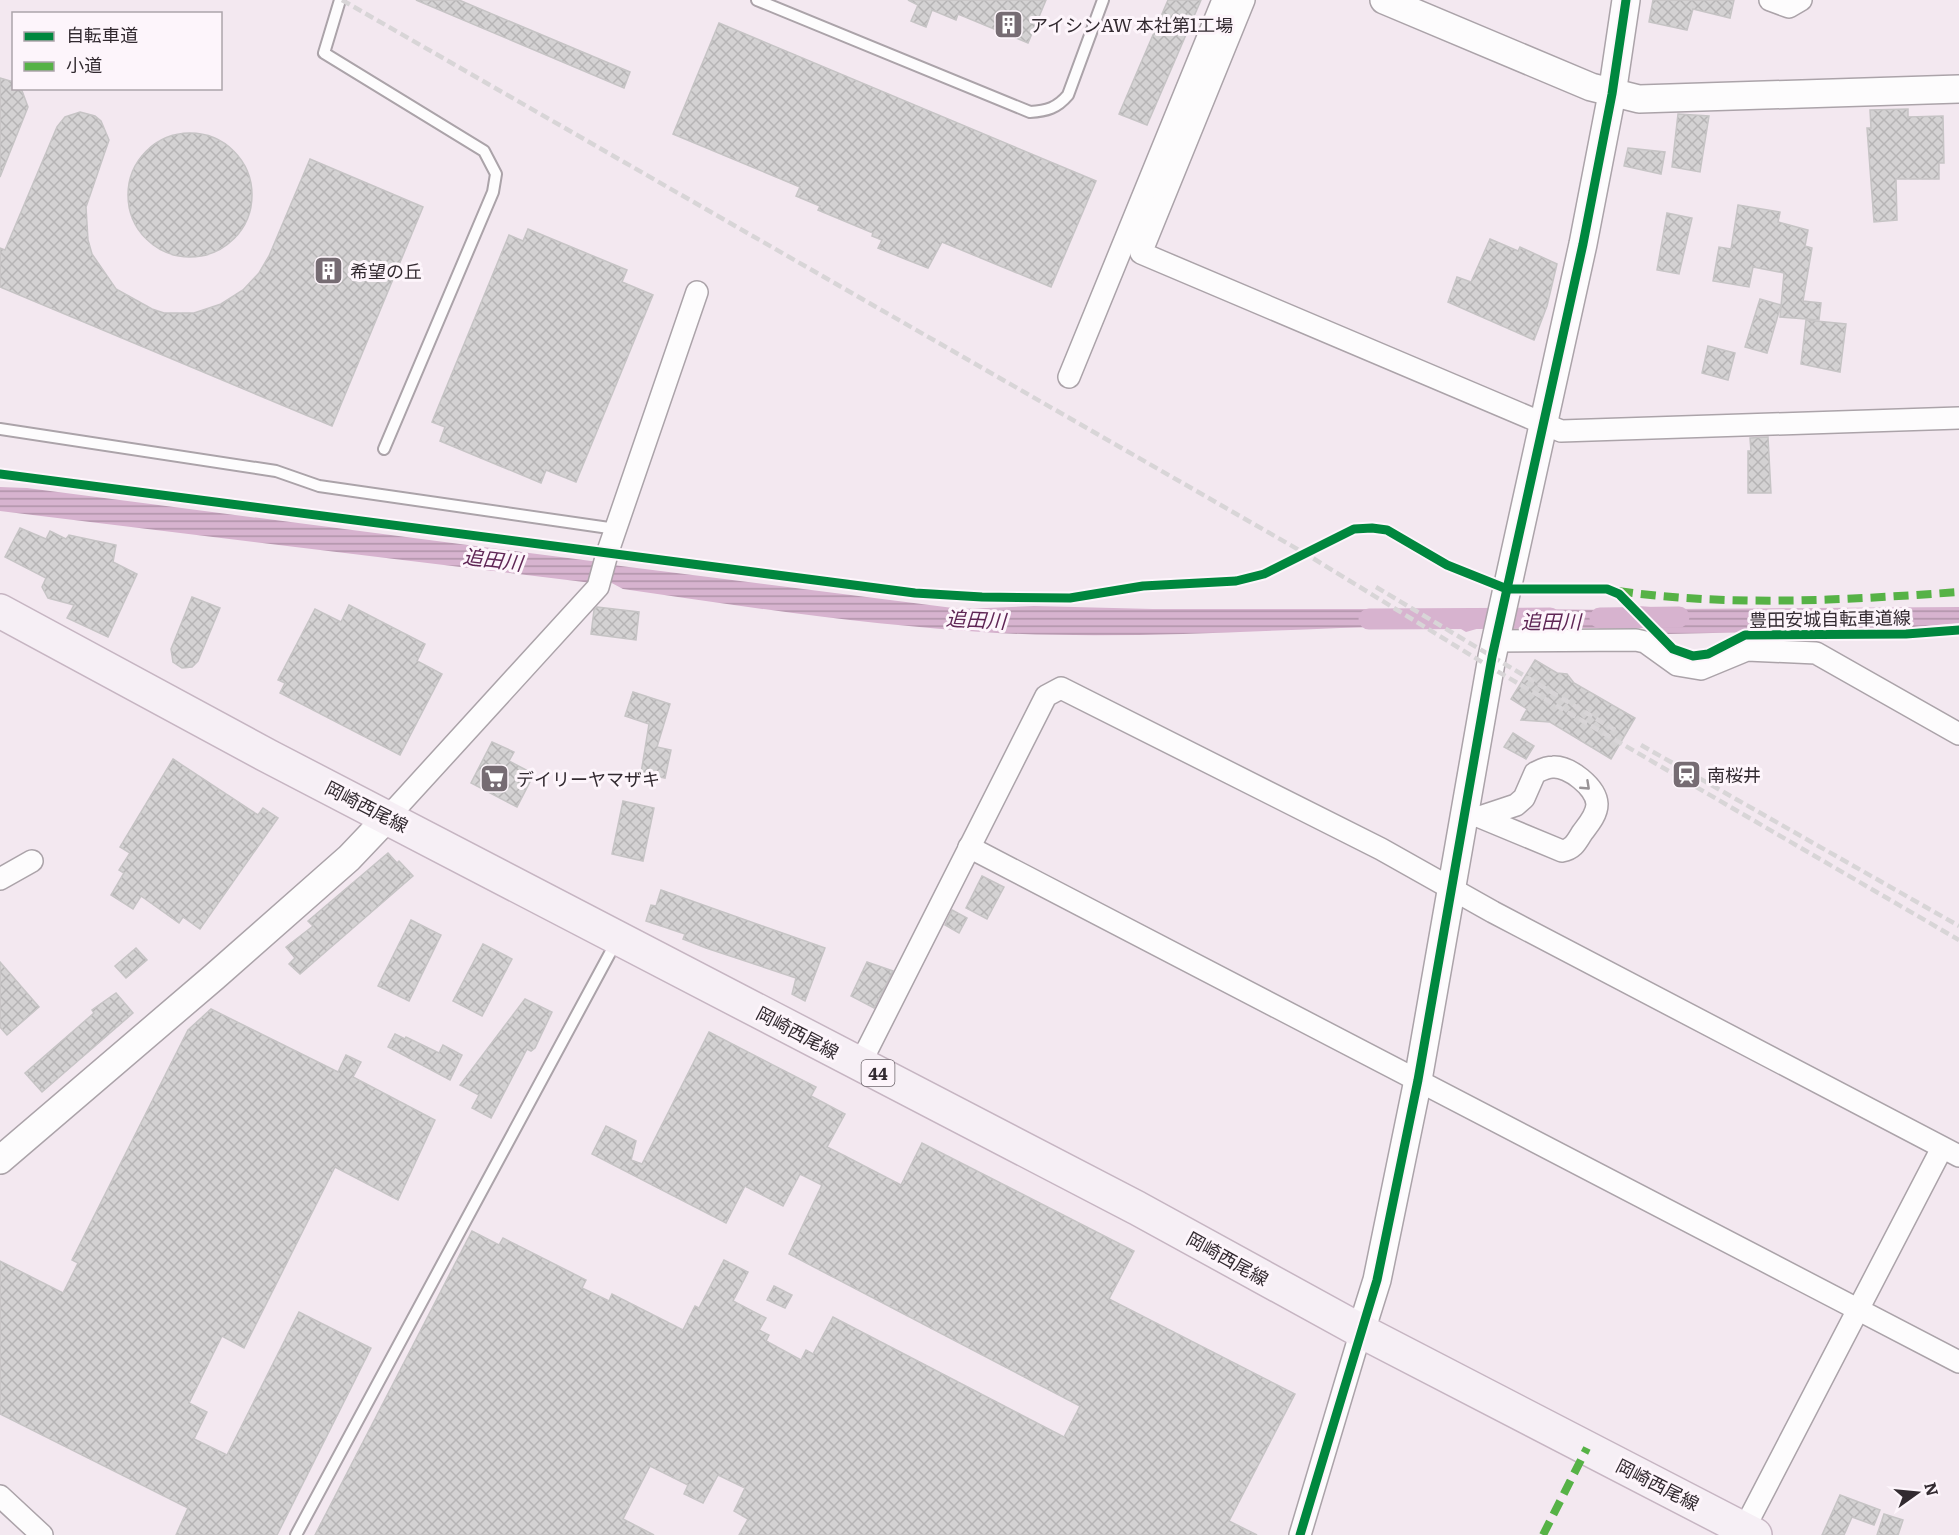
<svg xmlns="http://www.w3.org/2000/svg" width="1959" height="1535" viewBox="0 0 1959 1535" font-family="Literata,'Noto Sans JP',serif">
  <defs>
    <pattern id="water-rules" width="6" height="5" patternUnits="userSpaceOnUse" patternTransform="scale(1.5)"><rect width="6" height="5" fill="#d7b3cf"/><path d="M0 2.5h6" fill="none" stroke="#af92a8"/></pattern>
    <pattern id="building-cross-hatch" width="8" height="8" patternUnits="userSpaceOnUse" patternTransform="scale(1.5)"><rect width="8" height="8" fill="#d4d2d3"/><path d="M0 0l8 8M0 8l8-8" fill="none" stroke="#b6b4b5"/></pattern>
  </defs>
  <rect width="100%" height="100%" fill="#f3e8f0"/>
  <g fill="url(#water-rules)">
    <path d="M0,487l27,1 572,74 -7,21 -592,-72z"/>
    <path d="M613,565l348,44 73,-3 119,3h229l29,17c-137,3 -276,14 -414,7 -125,-7 -250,-26 -374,-44l-17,-9z"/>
    <path d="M1639,606l34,3 286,-2v16l-67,6 -224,5z"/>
    <path d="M1526,609l95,1 18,18h-118z"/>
    <path d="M1479,612l1,16 -14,4 -30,-18z"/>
  </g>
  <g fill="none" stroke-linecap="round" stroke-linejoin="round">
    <g stroke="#d7b3cf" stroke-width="21">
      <path d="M1600,618l79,-1"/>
      <path d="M1369,619l181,-1"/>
    </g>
  </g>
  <g fill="url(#building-cross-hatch)" stroke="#c6c4c5" stroke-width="1.5">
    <path d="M416,0h43l171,72 -6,16z"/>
    <path d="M908,0h138l-18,43 -70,-29 -2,6 -24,-10 -6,17 -15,-6 7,-16z"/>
    <path d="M1168,0h33l-54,125 -28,-11z"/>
    <path d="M1653,0h81l-4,18 -37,-9 -6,21 -38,-8z"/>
    <path d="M719,23l377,158 -45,106 -109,-45 -14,26 -23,-9 -27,-11 4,-8 -10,-4 1,-3 -55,-23 2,-4 -24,-10 4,-9 -127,-53z"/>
    <path d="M0,78l14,4v6h7l7,19 -28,70z"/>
    <path d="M1908,109v8l35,-1 1,47h-5v16h-43l1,41 -23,2 -7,-94h4l-1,-18z"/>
    <path d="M80,112l15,4 6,5 8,19 -23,67 2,33 4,14 24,35 36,20 12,4h30l27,-9 22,-14 16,-17 10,-17 41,-97 113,48 -91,219 -332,-139v-39l5,2 52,-123 8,-10z"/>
    <path d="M1678,114l31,2 -9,56 -28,-5z"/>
    <circle cx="190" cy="195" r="62"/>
    <path d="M1628,148l37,4 -4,22 -37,-8z"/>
    <path d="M1738,205l42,7 -2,10 30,8 -3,16 7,2 -9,53 18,2 -2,17 -39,-3 4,-44 -31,-6 -4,20 -36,-6 6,-34 12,2z"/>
    <path d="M1667,213l25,5 -13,56 -22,-4z"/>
    <path d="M528,229l99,41 -5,12 31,13 -77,187 -30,-12 -5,13 -101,-42 5,-14 -13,-5 77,-187 14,6z"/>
    <path d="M1490,239l28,12 2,-4 37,17 -10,42 -13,34 -86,-38 9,-25 14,5z"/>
    <path d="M1760,299l21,6 -14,48 -22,-6z"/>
    <path d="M1806,320l40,4 -6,48 -39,-8z"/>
    <path d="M1708,346l27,7 -7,27 -26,-7z"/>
    <path d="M1768,437l3,56h-23v-42h3l-1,-13z"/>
    <path d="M20,528l26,11 4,-8 16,8 3,-4 47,10 -3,17 24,12 -29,63 -41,-19 7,-13 -26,-7 -6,-11 4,-9 -41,-21z"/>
    <path d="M192,597l28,11 -22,53 -6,6 -10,1 -9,-6 -2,-13z"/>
    <path d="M349,605l76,39 -8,17 25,13 -42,81 -120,-62 5,-10 -7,-3 37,-71 26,13z"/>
    <path d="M597,607l42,5 -3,28 -45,-6 3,-24z"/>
    <path d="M1535,660l22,13 10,1 7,9 61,35 -24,41 -61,-37 -29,-2 6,-11 -16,-10z"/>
    <path d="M633,692l37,12 -13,43 14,3 -6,28 -24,-5 8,-49 -24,-8z"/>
    <path d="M1513,733l21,13 -8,13 -22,-12z"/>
    <path d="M492,742l22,10 -5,9 25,13 -17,33 -46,-24z"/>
    <path d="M173,759l85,56 5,-7 15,10 -78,111 -17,-12 -4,6 -38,-27 -8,13 -22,-14 13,-22 -5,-3 11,-17 -10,-6z"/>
    <path d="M623,801l31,7 -11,53 -31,-7z"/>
    <path d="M388,853l9,10 2,-2 14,15 -113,98 -11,-10 6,-6 -9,-11 27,-21 -5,-5z"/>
    <path d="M982,876l22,11 -17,32 -21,-11z"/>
    <path d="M661,890l164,58 -20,53 -13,-7 4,-16 -90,-30 -23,-9 2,-5 -39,-13 5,-16 5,1z"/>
    <path d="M952,910l15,8 -8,15 -14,-8z"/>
    <path d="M411,920l30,15 -32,66 -31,-15z"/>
    <path d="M483,944l29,15 -30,57 -29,-15z"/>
    <path d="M136,948l11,12 -21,18 -11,-12z"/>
    <path d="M0,962l39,45 -32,28 -7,-8z"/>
    <path d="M867,962l26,9 -19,37 -23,-12z"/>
    <path d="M116,993l17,20 -91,79 -17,-19 69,-60 -2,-3z"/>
    <path d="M525,999l27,13 -17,36 -4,3 -4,-2 -36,69 -19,-10 7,-13 -19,-10z"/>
    <path d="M211,1009l127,63 8,-17 15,7 -8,15 82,43 -37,80 -63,-33 -91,181 -22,-12 -33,67 18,9 -13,27 33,16 72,-143 72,36 -94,187h-101l12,-27 -188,-94v-153l63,32 15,-30 -6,-3 116,-230z"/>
    <path d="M709,1032l107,55 -5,9 34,18 -18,33 18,9 56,29 21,-42 212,108 -25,48 186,95 -66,127 28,14h-518l9,-16 -14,-8 11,-23 -27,-13 -15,28 -19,-9 4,-9 -38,-19 -27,53 31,16h-339l157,-304 27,14 4,-7 83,42 -4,8 27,13 3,-7 71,36 12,-24 4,2 25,-48 24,12 -15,29 33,17 -7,12 10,5 -3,6 35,19 5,-10 7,4 20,-37 231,120 16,-31 -291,-152 33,-69 -22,-11 -17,32 -38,-20 -19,37 -134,-69 14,-28 30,15 -5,19 11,4z"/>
    <path d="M395,1034l10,5 1,-2 33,16 4,-8 19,10 -12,25 -62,-33z"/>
    <path d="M774,1286l18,9 -7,13 -18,-8z"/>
    <path d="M1840,1495l40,15 -6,15 -22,-8 -8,18h-22z"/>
    <path d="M1884,1514l19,6 -5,15h-21z"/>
  </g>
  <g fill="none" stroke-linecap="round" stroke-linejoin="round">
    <defs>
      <g id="service">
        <path d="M340,0l-16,53 160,98 12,23 -3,18 -109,257"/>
        <path d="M757,0l273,112c17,-1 27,-4 38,-17l35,-95"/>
        <path d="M0,429l276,42 43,15 297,43"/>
        <path d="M296,1535l320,-593"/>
      </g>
      <g id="minor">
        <path d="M1244,0l-103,253 420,178 398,-13"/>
        <path d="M1770,0l19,7 12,-7"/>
        <path d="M1069,377l154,-377"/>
        <path d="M1496,641l140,-1 9,2 32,23 24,4 46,-19 69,3 143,81"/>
        <path d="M1465,814l15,3 36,-12 8,-7 11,-25c6,-3 11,-6 18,-6 16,-1 43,20 44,37 0,11 -9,21 -15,29 -6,10 -9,16 -20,18l-82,-34"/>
        <path d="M388,817l210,-230 9,-33 90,-262"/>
        <path d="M969,847l990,515"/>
        <path d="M0,879l32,-18"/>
        <path d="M860,1064l186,-368 15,-8 320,161 112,63 466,244"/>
        <path d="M0,1496l42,39"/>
        <path d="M1744,1529l198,-381"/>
        <path d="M1300,1535l61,-204"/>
      </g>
      <g id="tertiary">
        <path d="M1384,0l207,87 48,12 320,-10"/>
        <path d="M0,1160l214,-183 135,-119 39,-41"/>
        <path d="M1361,1331l16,-51 41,-200 74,-423 91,-413 29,-150 14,-94"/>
      </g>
      <path id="primary" d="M0,611l268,145 869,452 224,123 394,204"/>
    </defs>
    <use href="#service" stroke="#aba3a9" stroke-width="14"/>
    <use href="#minor" stroke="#aba3a9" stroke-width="24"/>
    <use href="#tertiary" stroke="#aba3a9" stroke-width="30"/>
    <use href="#primary" stroke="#c6b5c2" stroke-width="36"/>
    <use href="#service" stroke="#fdfcfd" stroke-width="10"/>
    <use href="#minor" stroke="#fdfcfd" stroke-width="21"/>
    <use href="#tertiary" stroke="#fdfcfd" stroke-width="27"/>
    <use href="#primary" stroke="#f6eff5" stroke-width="33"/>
    <g stroke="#d8d5d7" stroke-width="4.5" stroke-dasharray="9 4.5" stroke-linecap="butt">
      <path d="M342,0l964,554 184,113 469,273"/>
      <path d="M1376,587l239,143"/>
      <path d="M1641,745l318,181"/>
    </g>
    <g stroke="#56b246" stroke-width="8" stroke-dasharray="15 8" stroke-linecap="butt">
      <path d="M1618,591c112,16 228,9 341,1"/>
      <path d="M1543,1535l44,-87"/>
    </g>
    <defs>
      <g id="cycleway">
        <path d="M0,474l915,119 67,4 88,1 73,-12 93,-5 28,-7 90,-45 18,-1 15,2 60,35 60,24h100l12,5 54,55 20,7 15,-2 37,-19 161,-1 53,-4"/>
        <path d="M1300,1535l77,-255 41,-200 74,-423 91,-413 29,-150 14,-94"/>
      </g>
    </defs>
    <use href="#cycleway" stroke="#fdf5fb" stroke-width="13"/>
    <use href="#cycleway" stroke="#00873e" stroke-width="9"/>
  </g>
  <defs><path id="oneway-chevron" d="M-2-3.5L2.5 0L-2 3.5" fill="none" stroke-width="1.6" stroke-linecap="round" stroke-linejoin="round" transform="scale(1.5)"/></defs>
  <use stroke="#989396" href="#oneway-chevron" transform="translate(1586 786) rotate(43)"/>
  <defs>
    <symbol id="building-square" viewBox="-11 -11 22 22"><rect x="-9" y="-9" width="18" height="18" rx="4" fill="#766c73" stroke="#fdf5fb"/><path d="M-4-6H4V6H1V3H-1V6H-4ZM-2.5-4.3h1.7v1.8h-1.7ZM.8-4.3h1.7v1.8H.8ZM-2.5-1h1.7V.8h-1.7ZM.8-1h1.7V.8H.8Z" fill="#fff"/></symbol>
    <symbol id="station-square" viewBox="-11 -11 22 22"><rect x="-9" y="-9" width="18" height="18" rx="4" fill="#766c73" stroke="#fdf5fb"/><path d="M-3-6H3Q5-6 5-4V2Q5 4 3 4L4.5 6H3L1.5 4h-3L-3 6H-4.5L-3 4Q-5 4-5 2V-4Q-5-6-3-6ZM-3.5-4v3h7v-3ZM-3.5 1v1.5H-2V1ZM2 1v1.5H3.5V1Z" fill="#fff"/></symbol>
    <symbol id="supermarket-square" viewBox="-11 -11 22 22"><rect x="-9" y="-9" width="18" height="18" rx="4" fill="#766c73" stroke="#fdf5fb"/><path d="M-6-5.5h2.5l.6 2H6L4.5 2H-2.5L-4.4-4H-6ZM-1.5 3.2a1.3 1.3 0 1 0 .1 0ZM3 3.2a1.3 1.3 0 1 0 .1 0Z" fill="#fff"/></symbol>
  </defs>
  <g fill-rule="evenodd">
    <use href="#building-square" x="992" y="8" width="33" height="33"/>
    <use href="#building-square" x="312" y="254" width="33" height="33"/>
    <use href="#station-square" x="1670" y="758" width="33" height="33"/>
    <use href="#supermarket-square" x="478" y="762" width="33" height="33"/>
  </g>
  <g text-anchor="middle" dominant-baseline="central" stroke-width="6" stroke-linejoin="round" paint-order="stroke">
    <rect fill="#fdf5fb" stroke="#6f676d" stroke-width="1.5" x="861.5" y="1060" width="33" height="26" rx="4.5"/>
    <g font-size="16" font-weight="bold" fill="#322a30">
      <text x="878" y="1073">44</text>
    </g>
    <g font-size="18" fill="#322a30" stroke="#fdf5fb" text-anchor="start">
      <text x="1030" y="24">アイシンAW 本社第1工場</text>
      <text x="350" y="270">希望の丘</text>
      <text x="1707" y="774">南桜井</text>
      <text x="516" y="778">デイリーヤマザキ</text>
    </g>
    <g font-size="18" fill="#322a30" stroke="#fdf5fb">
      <text transform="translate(1830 618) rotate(-1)">豊田安城自転車道線</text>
      <text transform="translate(367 806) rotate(27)">岡崎西尾線</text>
      <text transform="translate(798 1032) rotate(28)">岡崎西尾線</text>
      <text transform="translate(1228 1258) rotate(29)">岡崎西尾線</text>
      <text transform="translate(1658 1484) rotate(27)">岡崎西尾線</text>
    </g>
    <g font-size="20" font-style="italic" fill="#602756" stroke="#fdf5fb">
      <text transform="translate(493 558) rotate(7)">追田川</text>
      <text transform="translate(976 618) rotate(3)">追田川</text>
      <text x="1551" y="620">追田川</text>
    </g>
  </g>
  <rect x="12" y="12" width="210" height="78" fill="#fdf5fb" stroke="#aca4aa" stroke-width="1.5"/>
  <rect x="24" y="32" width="30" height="9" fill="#00873e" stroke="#aca4aa" stroke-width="1.5"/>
  <text x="66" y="42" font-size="18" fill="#322a30">自転車道</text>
  <rect x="24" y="62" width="30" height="9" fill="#56b246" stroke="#aca4aa" stroke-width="1.5"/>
  <text x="66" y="72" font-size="18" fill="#322a30">小道</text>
  <g transform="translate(1917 1493) rotate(75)" stroke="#fdf5fb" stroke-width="4.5" paint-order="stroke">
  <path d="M0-4.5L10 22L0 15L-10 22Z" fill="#322a30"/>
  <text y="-9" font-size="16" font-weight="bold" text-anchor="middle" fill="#322a30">N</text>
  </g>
</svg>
